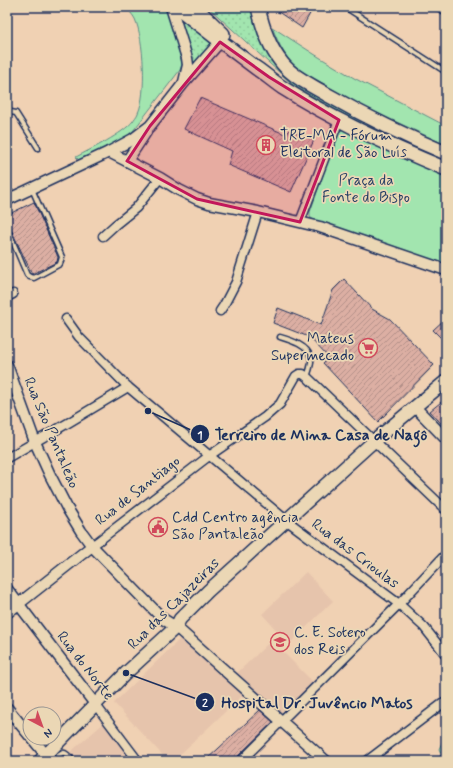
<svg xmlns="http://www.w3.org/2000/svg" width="453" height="768" viewBox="0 0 453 768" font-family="Mynerve,sans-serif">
  <defs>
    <pattern id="grass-dots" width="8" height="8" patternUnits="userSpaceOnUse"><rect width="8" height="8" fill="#a2e5af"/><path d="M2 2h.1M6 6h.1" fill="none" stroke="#8bc599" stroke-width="1.8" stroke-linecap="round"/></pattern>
    <pattern id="forest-firs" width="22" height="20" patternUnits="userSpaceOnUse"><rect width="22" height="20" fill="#a2e5af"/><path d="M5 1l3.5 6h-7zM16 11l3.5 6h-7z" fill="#8bc599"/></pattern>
    <pattern id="building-hatch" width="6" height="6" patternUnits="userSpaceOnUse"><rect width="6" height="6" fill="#dcafa3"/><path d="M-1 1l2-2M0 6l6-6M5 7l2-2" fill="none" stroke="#b28f88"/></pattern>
  </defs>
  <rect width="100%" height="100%" fill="#f0d1b3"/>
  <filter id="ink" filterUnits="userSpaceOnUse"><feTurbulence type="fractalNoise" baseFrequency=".025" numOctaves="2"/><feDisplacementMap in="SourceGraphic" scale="8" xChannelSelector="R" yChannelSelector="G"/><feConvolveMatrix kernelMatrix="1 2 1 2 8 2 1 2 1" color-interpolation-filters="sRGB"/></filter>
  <g filter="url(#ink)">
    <g fill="#e6c4ac">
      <path d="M306,572l27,29 -51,50 31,31 -35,33 -43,-40 44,-42 -17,-19z"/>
      <path d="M181,638l63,56 -71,67h-5l-54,-58z"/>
      <path d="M104,723l29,38h-73z"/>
    </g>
    <g fill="url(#grass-dots)" stroke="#5e8a86">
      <path d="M208,7h44l21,50 173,100v4l-53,-21 -41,-21 -59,-34z"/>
      <path d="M184,20l27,23 -13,20 -5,1 -12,-40z"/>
    </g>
    <path fill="url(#forest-firs)" stroke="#5e8a86" d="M445,736h1v25h-13l9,-6 -3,-6z"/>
    <g fill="#a2e5af" stroke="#5e8a86">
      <path d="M126,7h40l9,26 7,31 -2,6 -47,61 -8,7 -45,23 -4,-4c15,-8 47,-23 57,-36 1,-2 4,-5 5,-8 9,-19 6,-74 -3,-94 -2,-4 -6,-8 -9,-12z"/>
      <path d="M272,27l42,27 40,24 92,48v19l-86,-40 -60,-35c-15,-11 -21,-26 -28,-43z"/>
      <path d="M344,129l102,45v93l-131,-46 -5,-4v-5l27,-77 3,-4z"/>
    </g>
    <g fill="url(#building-hatch)" stroke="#1b2f5e">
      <path d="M271,7h37l4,3 -10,18z"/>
      <path d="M200,98l87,37 2,-5 25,10 -23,52 -63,-27 4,-14 -48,-22z"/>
      <path d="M34,202l24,55 -1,5 -25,12 -25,-53v-6z"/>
      <path d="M344,279l28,30 18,10 44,46 -56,57 -55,-59 6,-5 -20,-21 -36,-14 5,-15 43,17 12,-35z"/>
      <path d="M446,318v25l-13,-13z"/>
      <path d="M446,398v31l-16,-18z"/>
      <path d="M260,710l13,12 -36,35 -1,4h-31z"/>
    </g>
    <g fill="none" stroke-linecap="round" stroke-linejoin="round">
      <defs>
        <g id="service">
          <path d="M345,7l101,65"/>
          <path d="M437,7l9,6"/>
          <path d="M7,113l4,-1 5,1 22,35"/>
          <path d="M7,228l20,47 3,2 4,1 26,-14 2,-7 -30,-68"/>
          <path d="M280,337c10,3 28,8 31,21 1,6 -2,13 -4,19"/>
          <path d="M53,761c10,-10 11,-12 20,0"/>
        </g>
        <g id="minor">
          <path d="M300,222l39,-102"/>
          <path d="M103,236l12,-11 21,-17 24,-30"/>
          <path d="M7,297l6,-3"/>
          <path d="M220,311l4,-6 12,-23 22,-70"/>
          <path d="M66,319l13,18 49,50 158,133 113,84 25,23 22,28"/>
          <path d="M7,458l61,-35 60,-36"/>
          <path d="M92,546l117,-90 56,-39 15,-13 16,-28 3,-2h4l4,3 139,133"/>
          <path d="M95,704l43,57"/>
          <path d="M241,761l158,-157 47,-50"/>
          <path d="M367,761l79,-60"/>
        </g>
        <g id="tertiary">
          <path d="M171,7l16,51 1,7 -4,17"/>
          <path d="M109,152l51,26 19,12 18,9 12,4 49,9 62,15 126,43"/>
          <path d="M127,161l19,-29"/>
          <path d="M7,200l102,-48 24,-13 17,-13 33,-42 37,-42"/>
          <path d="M7,365l28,77 15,33 17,33 14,23 11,15 71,73 13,8 150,134"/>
          <path d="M415,407l31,32"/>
          <path d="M7,589l88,115"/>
          <path d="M7,613l85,-67"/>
          <path d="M7,708l23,28"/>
          <path d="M32,738l14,17"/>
        </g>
        <path id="secondary" d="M40,761l86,-88 50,-46 4,-8 28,-28 166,-150 72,-60"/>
        <g id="primary">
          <path d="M177,7c26,21 52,41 79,61 9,6 18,14 27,20 52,33 107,58 163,81"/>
          <path d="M195,7l28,27"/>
          <path d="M258,7c4,19 11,40 24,56 11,14 29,22 44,31 39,22 79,42 120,59"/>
        </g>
      </defs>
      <use href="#service" stroke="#1b2f5e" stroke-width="7"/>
      <use href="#minor" stroke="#1b2f5e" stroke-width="11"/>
      <use href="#tertiary" stroke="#1b2f5e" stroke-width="13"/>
      <use href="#secondary" stroke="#1b2f5e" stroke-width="15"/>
      <use href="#primary" stroke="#1b2f5e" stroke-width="16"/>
      <use href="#service" stroke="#ebd7b5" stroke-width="4"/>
      <use href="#minor" stroke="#ebd7b5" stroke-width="8"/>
      <use href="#tertiary" stroke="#ebd7b5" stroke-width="10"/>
      <use href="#secondary" stroke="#ebd7b5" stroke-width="12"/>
      <use href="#primary" stroke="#ebd7b5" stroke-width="13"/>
    </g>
  </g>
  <path fill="#c2185b" fill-opacity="0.2" stroke="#c2185b" stroke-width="3" stroke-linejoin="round" d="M220,42l49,35 70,43 -39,102 -103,-23 -70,-38 23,-35z"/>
  <defs>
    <symbol id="building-ring" viewBox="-11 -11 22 22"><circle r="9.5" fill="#ebd7b5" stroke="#d1495b" stroke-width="1.5"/><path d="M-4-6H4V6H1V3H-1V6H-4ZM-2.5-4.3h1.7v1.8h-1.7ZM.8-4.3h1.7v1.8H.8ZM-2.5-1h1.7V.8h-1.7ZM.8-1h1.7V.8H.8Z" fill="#d1495b"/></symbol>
    <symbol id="supermarket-ring" viewBox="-11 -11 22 22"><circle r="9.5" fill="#ebd7b5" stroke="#d1495b" stroke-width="1.5"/><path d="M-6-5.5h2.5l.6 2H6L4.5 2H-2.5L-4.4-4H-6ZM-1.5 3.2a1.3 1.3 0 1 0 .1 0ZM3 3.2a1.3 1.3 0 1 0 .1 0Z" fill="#d1495b"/></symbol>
    <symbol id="civic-ring" viewBox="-11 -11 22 22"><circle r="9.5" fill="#ebd7b5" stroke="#d1495b" stroke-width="1.5"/><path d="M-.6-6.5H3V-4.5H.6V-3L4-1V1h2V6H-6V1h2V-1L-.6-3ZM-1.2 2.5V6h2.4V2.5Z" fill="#d1495b"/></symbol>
    <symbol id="school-ring" viewBox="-11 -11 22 22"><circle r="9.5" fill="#ebd7b5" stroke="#d1495b" stroke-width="1.5"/><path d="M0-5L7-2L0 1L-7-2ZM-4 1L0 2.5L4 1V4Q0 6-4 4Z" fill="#d1495b"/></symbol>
  </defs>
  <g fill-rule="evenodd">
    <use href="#building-ring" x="255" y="134" width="22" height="22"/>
    <use href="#supermarket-ring" x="357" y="337" width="22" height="22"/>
    <use href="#civic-ring" x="147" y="516" width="22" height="22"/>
    <use href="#school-ring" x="269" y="631" width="22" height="22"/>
  </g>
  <g text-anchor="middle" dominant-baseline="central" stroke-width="3.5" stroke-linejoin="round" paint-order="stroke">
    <g font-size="15" fill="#1b2f5e" stroke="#ebd7b5" text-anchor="start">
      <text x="280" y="136">TRE-MA - Fórum<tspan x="280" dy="17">Eleitoral de São Luís</tspan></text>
      <text x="354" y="339" text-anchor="end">Mateus<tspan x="354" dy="17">Supermecado</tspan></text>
      <text x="172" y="518">Cdd Centro agência<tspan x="172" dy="17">São Pantaleão</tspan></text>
      <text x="294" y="633">C. E. Sotero<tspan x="294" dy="17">dos Reis</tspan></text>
    </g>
    <g font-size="15" fill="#284166" stroke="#ebd7b5">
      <text x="366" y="181">Praça da<tspan x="366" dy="17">Fonte do Bispo</tspan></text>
    </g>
    <g font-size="15" fill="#1b2f5e" stroke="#ebd7b5">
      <text transform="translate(51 433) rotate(67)">Rua São Pantaleão</text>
      <text transform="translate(138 491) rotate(-38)">Rua de Santiago</text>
      <text transform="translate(355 554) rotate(37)">Rua das Crioulas</text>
      <text transform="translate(174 604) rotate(-45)">Rua das Cajazeiras</text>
      <text transform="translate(85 666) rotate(52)">Rua do Norte</text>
    </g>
  </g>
  <path fill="none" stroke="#1b2f5e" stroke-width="1.5" d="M148 411L200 434M126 673L205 702"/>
  <g fill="#1b2f5e" stroke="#ebd7b5" stroke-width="1.5">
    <circle cx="148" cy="411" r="4"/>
    <circle cx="126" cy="673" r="4"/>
    <circle cx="200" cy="434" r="10"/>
    <circle cx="205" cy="702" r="10"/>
  </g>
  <g font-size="12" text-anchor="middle" font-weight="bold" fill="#fff">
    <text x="200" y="439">1</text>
    <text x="205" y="707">2</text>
  </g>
  <g font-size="16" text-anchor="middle" font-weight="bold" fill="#1b2f5e" stroke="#ebd7b5" stroke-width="3.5" stroke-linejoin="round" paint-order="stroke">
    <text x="321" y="440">Terreiro de Mina Casa de Nagô</text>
    <text x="317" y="708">Hospital Dr. Juvêncio Matos</text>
  </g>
  <rect width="453" height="768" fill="none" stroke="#ebd7b5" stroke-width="24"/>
  <rect x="12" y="12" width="429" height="744" fill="none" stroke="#1b2f5e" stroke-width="1.5" filter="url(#ink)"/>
  <g transform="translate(42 726) rotate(139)"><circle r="19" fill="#ebd7b5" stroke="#989492"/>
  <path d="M0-3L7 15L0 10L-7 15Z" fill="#d1495b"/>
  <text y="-6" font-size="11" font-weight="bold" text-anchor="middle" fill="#1b2f5e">N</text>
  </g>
</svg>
